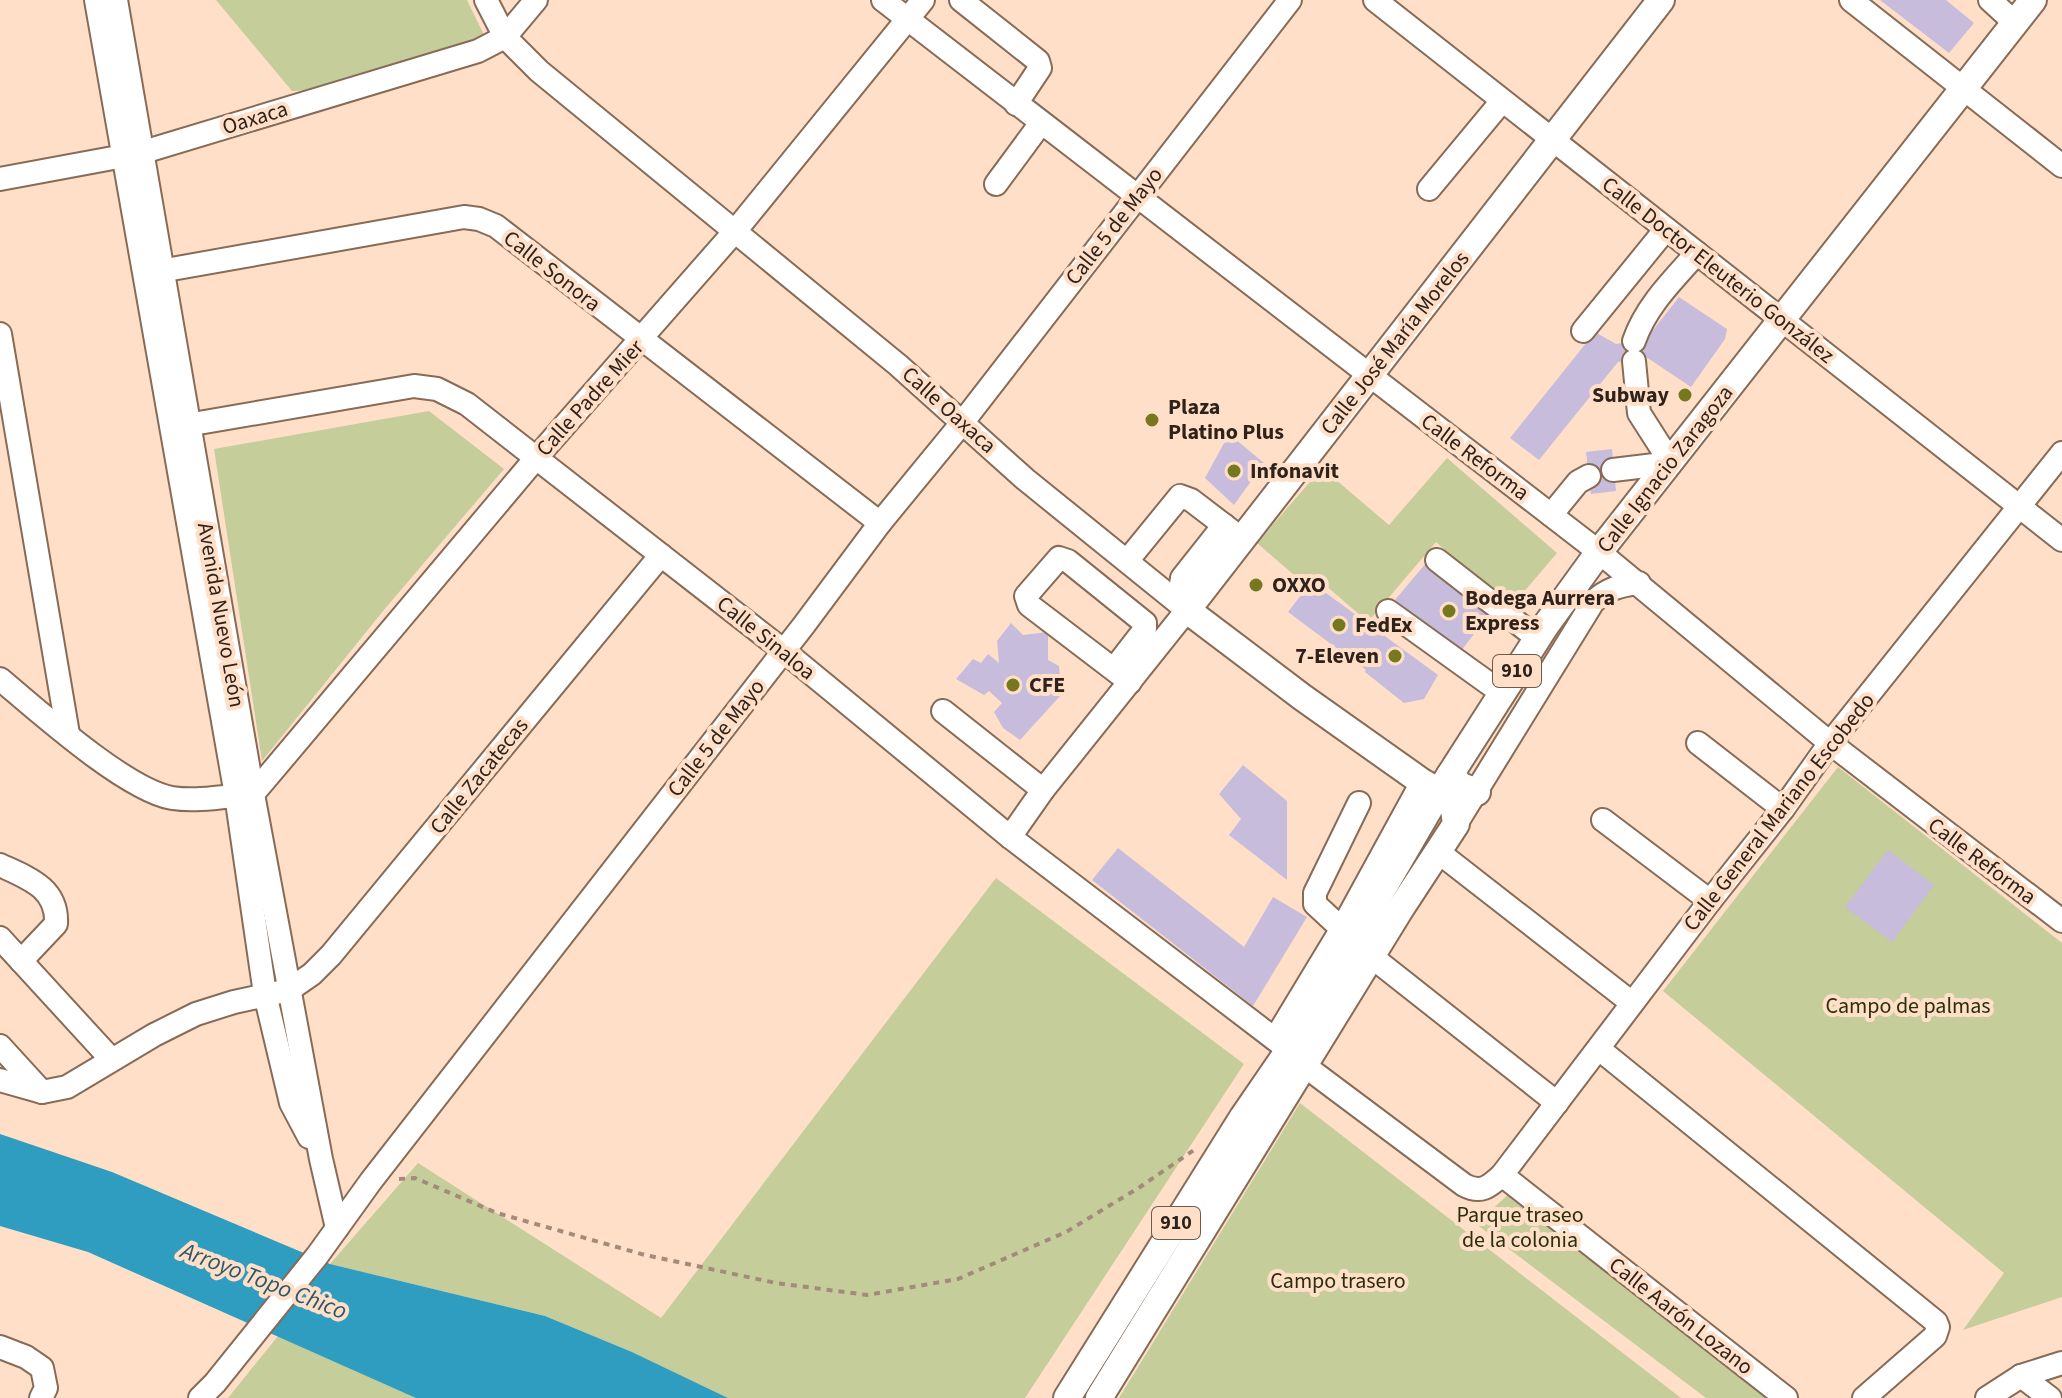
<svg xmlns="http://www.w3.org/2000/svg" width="2062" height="1398" viewBox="0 0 2062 1398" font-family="'Source Sans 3',sans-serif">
  <rect width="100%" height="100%" fill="#ffdfc8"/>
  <g fill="#c5cd9a">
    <path d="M216,0h251l17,35 -8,10 -167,45 -17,1z"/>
    <path d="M429,411l75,58 -121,142 -121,150 -48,-312z"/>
    <path d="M1447,458l110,95 -46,54 -75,-65 -68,80 -51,-44 -15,4 -45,-39 65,-75 67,57z"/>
    <path d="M1838,767l224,176v354l-99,33 41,-57 -341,-282z"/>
    <path d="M996,878l248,186 -219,334h-297l-96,-46 -87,-36 -215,-52 88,-101 243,155z"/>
    <path d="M1300,1103l381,295h-562z"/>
    <path d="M1512,1191l254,207h-60l-230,-174z"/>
    <path d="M278,1336l149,62h-199z"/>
  </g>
  <path fill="#2e9dbf" d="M0,1134l112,38 218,92 215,52 87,36 96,46h-312l-328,-146 -88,-26z"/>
  <g fill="#c7bcdc">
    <path d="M1880,0h66l28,23 -25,30z"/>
    <path d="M1679,297l48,32 -2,10 -34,48 -45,-30 -28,5 -79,98 -29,-22 85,-106 21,12 30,-5z"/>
    <path d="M1229,434l35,29 -30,42 -29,-27z"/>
    <path d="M1612,449l4,42 -25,3 -5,-42z"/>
    <path d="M1426,563l79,60 -10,9 -12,-10 -22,29 -66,-51z"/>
    <path d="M1311,582l127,93 -14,24 -20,4 -39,-31 1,-2 -78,-58z"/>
    <path d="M1011,623l12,12 25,-3v28l11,6 2,29 -41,45 -17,-12 -9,-16 8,-9 -13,-12 -5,4 -28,-16 17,-20 8,4 7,-9 11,9 -2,-22z"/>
    <path d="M1243,765l44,36v79l-58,-45 12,-16 -22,-25z"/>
    <path d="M1118,848l126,99 29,-50 34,20 -54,89 -161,-126z"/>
    <path d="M1888,850l46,35 -42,57 -47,-35z"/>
  </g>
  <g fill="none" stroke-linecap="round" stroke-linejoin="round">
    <defs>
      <g id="minor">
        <path d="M96,0l140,795 29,199 26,109 18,34"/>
        <path d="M116,0l137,794 68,365 16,69"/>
        <path d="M486,0l19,37 34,34 359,294 127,114 162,131"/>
        <path d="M883,0l716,552 231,191 232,178"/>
        <path d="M961,0l77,61 2,7 -24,36"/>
        <path d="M1375,0l687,540"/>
        <path d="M1851,0l211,166"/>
        <path d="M1990,0l25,23"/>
        <path d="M0,179l140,-26 338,-102 27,-14 31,-37"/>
        <path d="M996,184l45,-61"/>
        <path d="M1429,189l73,-88"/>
        <path d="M149,273l315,-56 15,2 17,7 384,297"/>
        <path d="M1583,331l83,-102"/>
        <path d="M0,334l68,400"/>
        <path d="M1634,341c12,-35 39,-61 63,-88"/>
        <path d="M1634,361l5,52 32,50"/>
        <path d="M187,425l227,-39 23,3 30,15 317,247 226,186 279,213"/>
        <path d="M1613,470l58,-7"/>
        <path d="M1551,515l27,-33 11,-6"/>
        <path d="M1437,560l100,78"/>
        <path d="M1127,561l53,-65 11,4 51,39"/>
        <path d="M1187,610l-7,-19 2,-13 42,-53"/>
        <path d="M1388,611l114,82"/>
        <path d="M1114,669l31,-40v-6l-77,-62 -9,-3 -33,38 3,9 101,77"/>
        <path d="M0,679c38,32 126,111 172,119 26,4 55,-2 81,-4l283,-336 200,-228 187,-230"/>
        <path d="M943,711l100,79"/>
        <path d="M1698,743l85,66"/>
        <path d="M1359,803l-44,90v11l57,53 185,146"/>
        <path d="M1603,820l107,81"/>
        <path d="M1456,824l137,-222c14,-13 27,-17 46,-19"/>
        <path d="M1010,837l33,-47 144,-180"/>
        <path d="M1437,851l195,152"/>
        <path d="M0,865c28,13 58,23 56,59l-35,37"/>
        <path d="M0,938l111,121"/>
        <path d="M1275,1039l66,-109 81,-148"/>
        <path d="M0,1046l42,46"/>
        <path d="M1599,1049l337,273 2,5 -3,9 -71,62"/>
        <path d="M1305,1066l159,119c17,9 25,2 38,-10l284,223"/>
        <path d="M0,1080l42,12 25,-5 87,-52 42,-21 38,-12 55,-12 23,-16 19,-19 330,-400"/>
        <path d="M1502,1175l208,-274 73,-92 47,-66 232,-290"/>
        <path d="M0,1347l26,10 16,11 4,20 -5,10"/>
        <path d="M2021,1376l29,22"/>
        <path d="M200,1398l15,-15 102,-127 54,-75 433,-556 76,-102 82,-100 328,-423"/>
        <path d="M1987,1398l34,-22 41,-13"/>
      </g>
      <g id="major">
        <path d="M1450,775l11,11 16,6"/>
        <path d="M1067,1398l176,-281 46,-67 150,-258 107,-167 53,-73 434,-552"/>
        <path d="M1099,1398l302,-490 55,-84 -3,-21 -4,-5 -27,-16 -120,-85 -115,-87 474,-610"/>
      </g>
    </defs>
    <use href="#minor" stroke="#876b57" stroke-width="26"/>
    <use href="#major" stroke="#876b57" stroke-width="30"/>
    <path stroke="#a28b7a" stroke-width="4" stroke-dasharray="6 6" stroke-linecap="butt" d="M399,1179l16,-1 82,35 148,42 131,28 91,12 91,-16 108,-47 74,-45 54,-37"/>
    <use href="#minor" stroke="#fff" stroke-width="22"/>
    <use href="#major" stroke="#fff" stroke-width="26"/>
  </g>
  <g fill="#76781f" stroke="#ffdfc8" stroke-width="3">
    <circle cx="1685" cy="395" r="8"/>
    <circle cx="1152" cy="420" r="8"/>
    <circle cx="1234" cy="471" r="8"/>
    <circle cx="1256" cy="585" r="8"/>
    <circle cx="1449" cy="611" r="8"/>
    <circle cx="1339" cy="625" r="8"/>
    <circle cx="1395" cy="656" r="8"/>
    <circle cx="1013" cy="685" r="8"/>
  </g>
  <g text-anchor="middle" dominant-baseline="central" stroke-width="8" stroke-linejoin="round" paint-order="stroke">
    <g fill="#ffdfc8" stroke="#6d5b4e" stroke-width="2">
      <rect x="1493" y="655" width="48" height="32" rx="6"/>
      <rect x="1152" y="1207" width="48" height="32" rx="6"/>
    </g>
    <g font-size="20" font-weight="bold" fill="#2e221a">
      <text x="1517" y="671">910</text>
      <text x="1176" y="1223">910</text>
    </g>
    <g font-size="22" fill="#2e221a" stroke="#ffdfc8">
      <text transform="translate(255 118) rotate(-17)">Oaxaca</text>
      <text transform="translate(1114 226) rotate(-52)">Calle 5 de Mayo</text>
      <text transform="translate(1718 270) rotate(38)">Calle Doctor Eleuterio González</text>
      <text transform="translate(552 271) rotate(38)">Calle Sonora</text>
      <text transform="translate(1395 343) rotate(-52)">Calle José María Morelos</text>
      <text transform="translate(590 398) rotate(-48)">Calle Padre Mier</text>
      <text transform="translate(949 410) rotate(42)">Calle Oaxaca</text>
      <text transform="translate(1475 457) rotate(37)">Calle Reforma</text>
      <text transform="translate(1665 469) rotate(-52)">Calle Ignacio Zaragoza</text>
      <text transform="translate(221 615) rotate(80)">Avenida Nuevo León</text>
      <text transform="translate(766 638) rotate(39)">Calle Sinaloa</text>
      <text transform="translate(716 738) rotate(-52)">Calle 5 de Mayo</text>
      <text transform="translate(479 776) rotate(-51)">Calle Zacatecas</text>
      <text transform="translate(1779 812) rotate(-52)">Calle General Mariano Escobedo</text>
      <text transform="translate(1982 861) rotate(37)">Calle Reforma</text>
      <text transform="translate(1681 1316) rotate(38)">Calle Aarón Lozano</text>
    </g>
    <g font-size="22" font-weight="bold" fill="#2e221a" stroke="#ffdfc8" text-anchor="start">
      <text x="1669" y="395" text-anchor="end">Subway</text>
      <text x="1168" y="407">Plaza<tspan x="1168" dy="25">Platino Plus</tspan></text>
      <text x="1250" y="471">Infonavit</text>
      <text x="1272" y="585">OXXO</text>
      <text x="1465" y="598">Bodega Aurrera<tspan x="1465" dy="25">Express</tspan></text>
      <text x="1355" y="625">FedEx</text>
      <text x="1379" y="656" text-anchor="end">7-Eleven</text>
      <text x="1029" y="685">CFE</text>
    </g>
    <g font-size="22" fill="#2b2f0b" stroke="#ffdfc8">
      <text x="1908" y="1006">Campo de palmas</text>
      <text x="1520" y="1215">Parque traseo<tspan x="1520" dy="25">de la colonia</tspan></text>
      <text x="1338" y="1281">Campo trasero</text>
    </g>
    <g font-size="24" font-style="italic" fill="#2c5968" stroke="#ffdfc8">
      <text transform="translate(264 1281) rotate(21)">Arroyo Topo Chico</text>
    </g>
  </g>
</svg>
